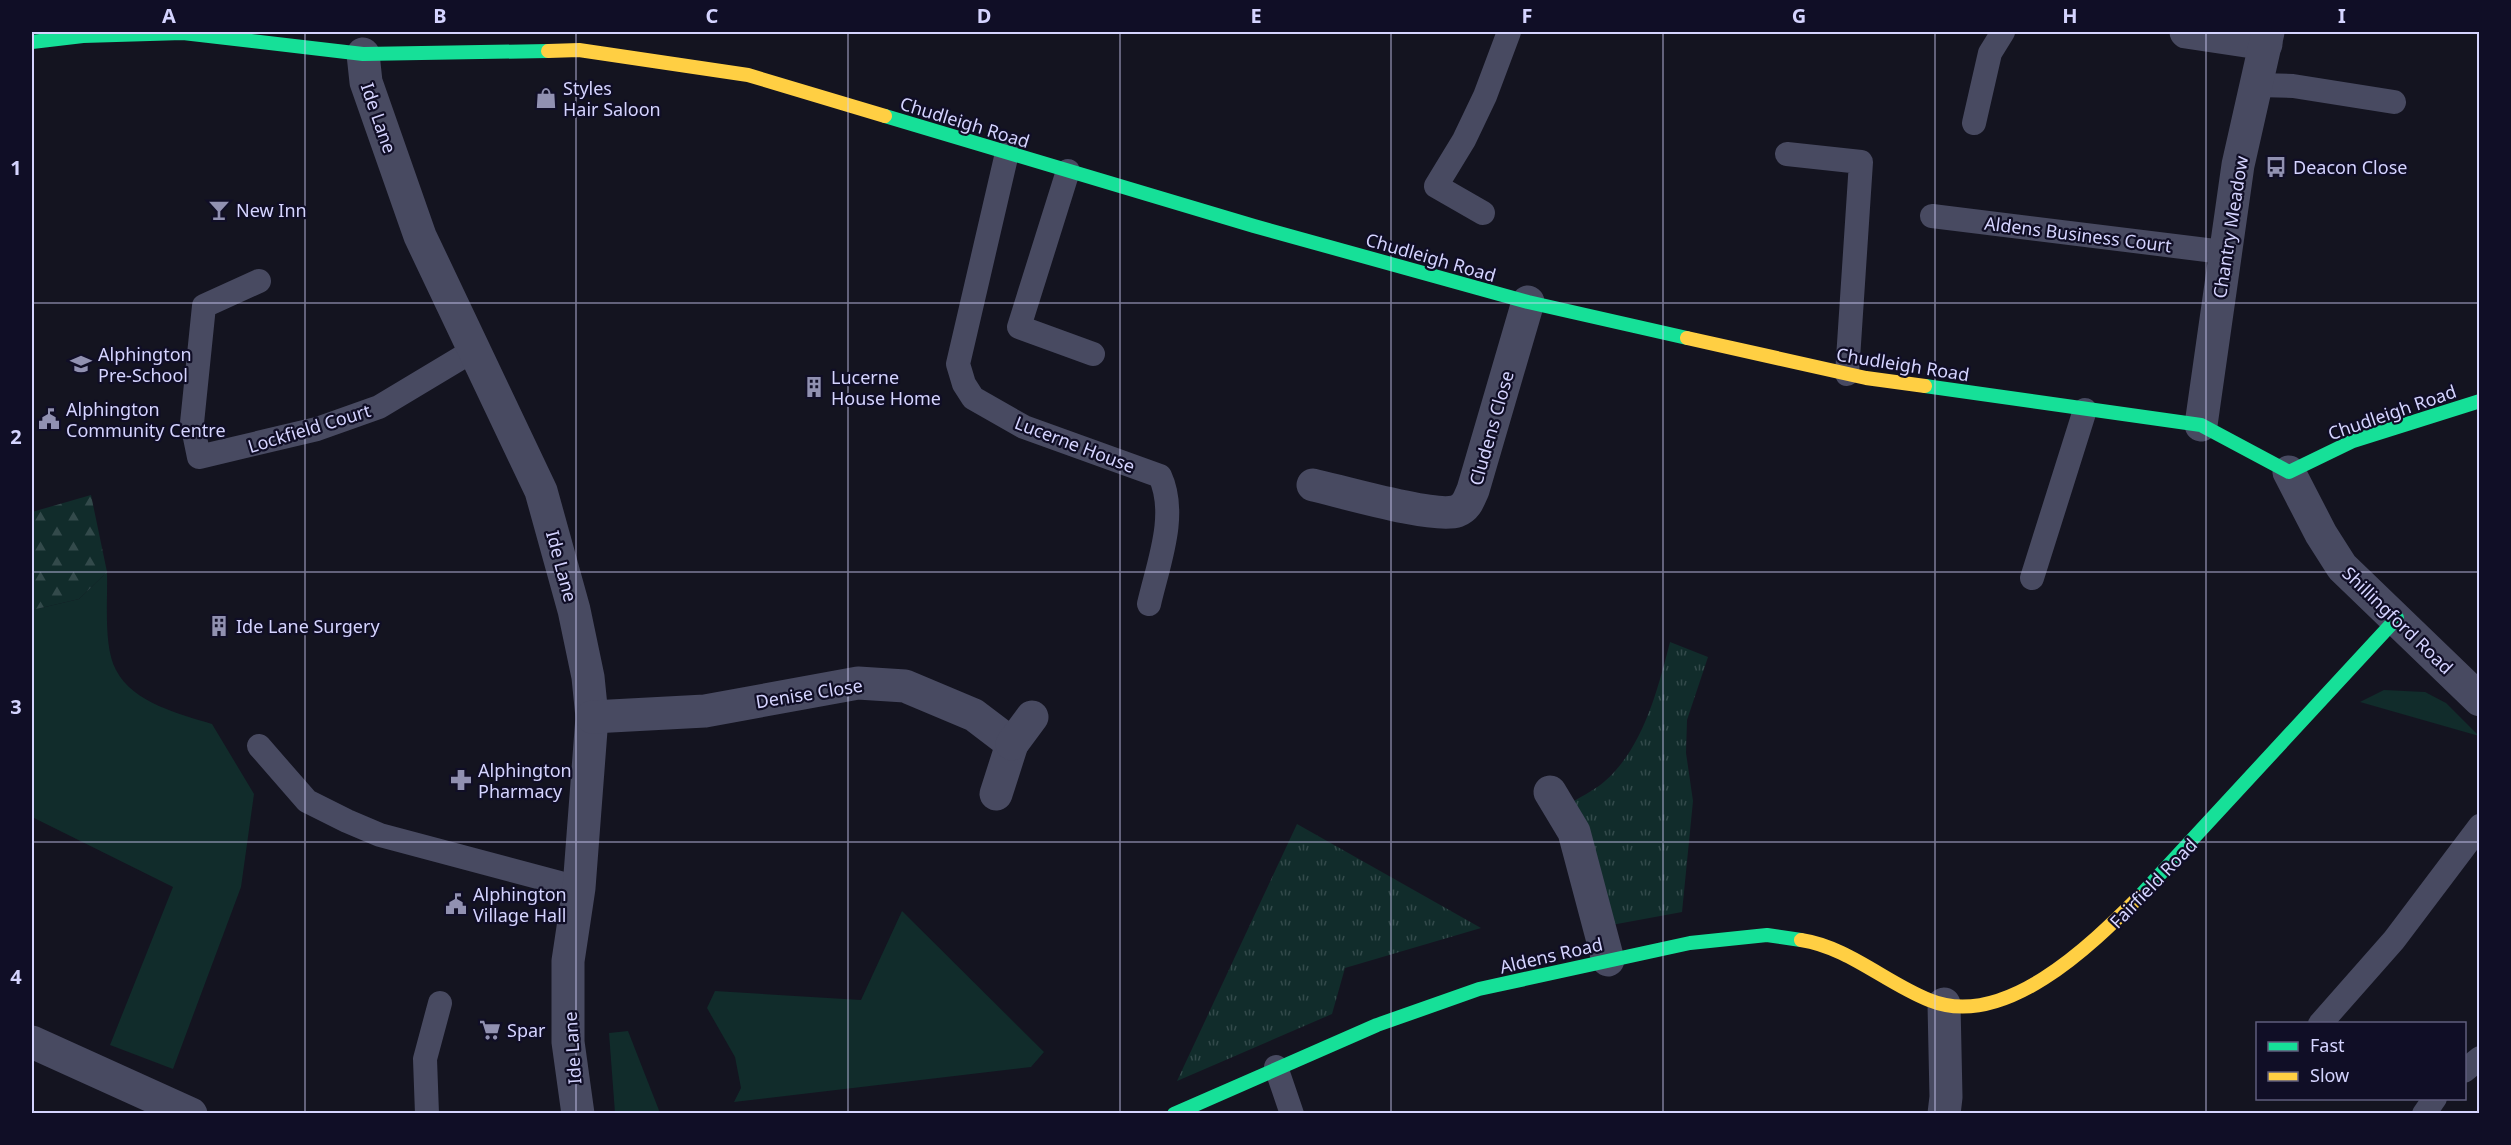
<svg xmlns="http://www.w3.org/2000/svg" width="2511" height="1145" viewBox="0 0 2511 1145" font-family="'Noto Sans',sans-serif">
  <defs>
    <pattern id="forest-firs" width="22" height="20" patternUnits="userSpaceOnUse" patternTransform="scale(1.5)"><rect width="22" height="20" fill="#112c2b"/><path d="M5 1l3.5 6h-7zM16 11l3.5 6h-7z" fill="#334a4b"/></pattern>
    <pattern id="park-tufts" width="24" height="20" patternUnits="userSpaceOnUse" patternTransform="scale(1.5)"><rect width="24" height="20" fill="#112c2b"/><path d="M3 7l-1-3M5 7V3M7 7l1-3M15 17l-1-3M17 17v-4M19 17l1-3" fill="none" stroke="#334a4b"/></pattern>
  </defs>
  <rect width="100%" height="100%" fill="#141420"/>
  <g fill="#112c2b">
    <path d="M107,572c1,27 -4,74 9,98 17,33 64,44 96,54l42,70 -13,93 -68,182 -63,-24 63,-158 -141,-70v-207l47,-11z"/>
    <path d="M2384,690l41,2 21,11 33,33 -119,-34z"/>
    <path d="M902,911l142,141 -13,15 -297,35 7,-14 -6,-31 -28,-49 8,-17 146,9z"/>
    <path d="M628,1031l32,82h-45l-6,-80z"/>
  </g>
  <path fill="url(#forest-firs)" d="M91,495l16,77 -28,27 -47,11v-98z"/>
  <g fill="url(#park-tufts)">
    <path d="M1670,642l38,15 -21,63 -1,33 7,48 -11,111 -76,14 -32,-125c10,-6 22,-12 31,-20 38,-33 53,-92 65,-139z"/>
    <path d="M1297,824l184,104 -136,40 -13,46 -155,67z"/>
  </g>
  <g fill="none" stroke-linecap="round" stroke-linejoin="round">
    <g stroke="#484a61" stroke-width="24">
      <path d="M2258,85l35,1 101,16"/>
      <path d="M1974,123l16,-70 13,-21"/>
      <path d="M1007,153l-49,211 6,20 9,14 51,29 136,49c18,39 -2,88 -11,128"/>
      <path d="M1787,154l74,8 -14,212"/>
      <path d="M1068,171l-49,156 74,27"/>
      <path d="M1483,213l-47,-27 28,-46 21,-44 24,-64"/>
      <path d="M1932,216l291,36"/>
      <path d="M259,281l-55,25 -12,117 7,34 118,-28 62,-22 95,-57"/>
      <path d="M2032,578l53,-168"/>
      <path d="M259,746l48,55 40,20 33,14 199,53"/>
      <path d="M2320,1024l74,-84 86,-114"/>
      <path d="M1276,1067l16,47"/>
      <path d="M2464,1071l16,-13"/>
      <path d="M427,1114l-2,-55 15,-56"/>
      <path d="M2424,1114l11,-16"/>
    </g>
    <g stroke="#484a61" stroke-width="33">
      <path d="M2186,32l80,12"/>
      <path d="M363,54l3,28 54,154 121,255 33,119 14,67 4,40 -13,171 -11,73v81l10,72"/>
      <path d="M2201,425l37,-260 30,-133"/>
      <path d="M2289,472l32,62 21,33 138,133"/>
      <path d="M1313,485c27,6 122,34 144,26 10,-4 12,-12 16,-21l55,-188"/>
      <path d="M592,717l113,-6 153,-28 47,3 69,29 38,29 -16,50"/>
      <path d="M1012,744l20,-27"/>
      <path d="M1550,792l24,40 34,128"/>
      <path d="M32,1042l159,72"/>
      <path d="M1944,1114l2,-17 -2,-93"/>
    </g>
    <g stroke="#16e098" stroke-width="14">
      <path d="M32,42l51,-6 100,-3 180,21 185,-3"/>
      <path d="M885,116l369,110 274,76 159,36"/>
      <path d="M1925,386l276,39 88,47 64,-31 127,-40"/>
      <path d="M2139,897l258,-279"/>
      <path d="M1174,1114l203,-89 102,-36 211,-46 77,-8 34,5"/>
    </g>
    <g stroke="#ffcf43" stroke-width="14">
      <path d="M548,51l31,-1 169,25 137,41"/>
      <path d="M1687,338l179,40 59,8"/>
      <path d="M1801,940c47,7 85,43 128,60 75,31 162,-55 210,-103"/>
    </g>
  </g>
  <path fill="none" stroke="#d5d4ff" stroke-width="1.5" stroke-opacity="0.55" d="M305,32v1082M576,32v1082M848,32v1082M1120,32v1082M1391,32v1082M1663,32v1082M1935,32v1082M2206,32v1082M32,303h2448M32,572h2448M32,842h2448"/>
  <defs>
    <symbol id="shop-bare" viewBox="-9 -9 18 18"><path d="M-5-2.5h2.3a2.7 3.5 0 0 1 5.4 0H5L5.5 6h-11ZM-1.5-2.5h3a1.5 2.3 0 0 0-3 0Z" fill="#9191b1" stroke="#100e26" stroke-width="2.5" paint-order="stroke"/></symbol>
    <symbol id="bus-bare" viewBox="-9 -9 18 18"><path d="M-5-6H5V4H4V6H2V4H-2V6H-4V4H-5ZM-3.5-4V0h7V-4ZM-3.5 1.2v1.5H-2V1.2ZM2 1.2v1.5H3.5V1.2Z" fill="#9191b1" stroke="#100e26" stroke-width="2.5" paint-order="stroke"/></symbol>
    <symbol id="bar-bare" viewBox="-9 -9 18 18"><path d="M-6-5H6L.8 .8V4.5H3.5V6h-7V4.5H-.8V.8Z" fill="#9191b1" stroke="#100e26" stroke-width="2.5" paint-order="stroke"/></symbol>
    <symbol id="school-bare" viewBox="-9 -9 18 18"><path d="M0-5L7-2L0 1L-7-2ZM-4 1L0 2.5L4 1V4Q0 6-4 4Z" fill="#9191b1" stroke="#100e26" stroke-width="2.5" paint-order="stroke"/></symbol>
    <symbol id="building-bare" viewBox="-9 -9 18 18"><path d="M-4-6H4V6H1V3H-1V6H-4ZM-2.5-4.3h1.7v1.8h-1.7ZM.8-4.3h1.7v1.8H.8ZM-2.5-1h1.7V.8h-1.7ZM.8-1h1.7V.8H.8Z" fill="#9191b1" stroke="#100e26" stroke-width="2.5" paint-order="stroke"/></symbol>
    <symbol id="civic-bare" viewBox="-9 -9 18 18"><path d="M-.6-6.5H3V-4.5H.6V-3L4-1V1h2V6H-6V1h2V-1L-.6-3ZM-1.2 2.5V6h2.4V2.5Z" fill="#9191b1" stroke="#100e26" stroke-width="2.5" paint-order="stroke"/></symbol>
    <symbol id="pharmacy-bare" viewBox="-9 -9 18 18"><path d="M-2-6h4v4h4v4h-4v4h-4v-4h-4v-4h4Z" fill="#9191b1" stroke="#100e26" stroke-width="2.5" paint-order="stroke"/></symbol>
    <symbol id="supermarket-bare" viewBox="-9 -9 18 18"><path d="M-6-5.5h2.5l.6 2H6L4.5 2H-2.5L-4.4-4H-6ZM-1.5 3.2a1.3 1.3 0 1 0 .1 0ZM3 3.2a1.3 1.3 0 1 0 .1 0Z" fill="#9191b1" stroke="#100e26" stroke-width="2.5" paint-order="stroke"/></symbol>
  </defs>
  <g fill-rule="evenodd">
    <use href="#shop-bare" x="531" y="83" width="30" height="30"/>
    <use href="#bus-bare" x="2261" y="152" width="30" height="30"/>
    <use href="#bar-bare" x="204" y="195" width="30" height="30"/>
    <use href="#school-bare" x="66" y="349" width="30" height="30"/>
    <use href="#building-bare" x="799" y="372" width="30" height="30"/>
    <use href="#civic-bare" x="34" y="404" width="30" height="30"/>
    <use href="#building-bare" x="204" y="611" width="30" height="30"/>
    <use href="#pharmacy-bare" x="446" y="765" width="30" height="30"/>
    <use href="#civic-bare" x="441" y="889" width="30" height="30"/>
    <use href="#supermarket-bare" x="475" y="1015" width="30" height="30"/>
  </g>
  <g text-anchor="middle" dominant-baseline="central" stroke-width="4.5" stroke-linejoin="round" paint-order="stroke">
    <g font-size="18" fill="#d5d4ff" stroke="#100e26" text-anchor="start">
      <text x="563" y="88">Styles<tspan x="563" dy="21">Hair Saloon</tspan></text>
      <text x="2293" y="167">Deacon Close</text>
      <text x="236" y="210">New Inn</text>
      <text x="98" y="354">Alphington<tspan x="98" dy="21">Pre-School</tspan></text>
      <text x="831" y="377">Lucerne<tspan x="831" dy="21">House Home</tspan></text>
      <text x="66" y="409">Alphington<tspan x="66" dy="21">Community Centre</tspan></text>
      <text x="236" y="626">Ide Lane Surgery</text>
      <text x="478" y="770">Alphington<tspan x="478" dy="21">Pharmacy</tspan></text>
      <text x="473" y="894">Alphington<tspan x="473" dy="21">Village Hall</tspan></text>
      <text x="507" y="1030">Spar</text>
    </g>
    <g font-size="18" fill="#d5d4ff" stroke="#100e26">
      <text transform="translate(379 118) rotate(71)">Ide Lane</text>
      <text transform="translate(965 122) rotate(17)">Chudleigh Road</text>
      <text transform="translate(2230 227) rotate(-81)">Chantry Meadow</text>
      <text transform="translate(2078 234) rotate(7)">Aldens Business Court</text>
      <text transform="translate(1431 257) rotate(16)">Chudleigh Road</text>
      <text transform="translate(1903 364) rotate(9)">Chudleigh Road</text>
      <text transform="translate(2392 412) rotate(-19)">Chudleigh Road</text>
      <text transform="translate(309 428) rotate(-17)">Lockfield Court</text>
      <text transform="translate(1491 428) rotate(-74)">Cludens Close</text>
      <text transform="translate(1075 444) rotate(21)">Lucerne House</text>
      <text transform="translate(562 566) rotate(75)">Ide Lane</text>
      <text transform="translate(2398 620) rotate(44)">Shillingford Road</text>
      <text transform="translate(809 693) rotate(-9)">Denise Close</text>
      <text transform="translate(2153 883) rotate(-46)">Fairfield Road</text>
      <text transform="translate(1551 955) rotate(-13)">Aldens Road</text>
      <text transform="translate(572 1048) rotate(-94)">Ide Lane</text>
    </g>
  </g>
  <rect width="2511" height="1145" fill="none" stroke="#100e26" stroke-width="66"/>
  <rect x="2256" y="1022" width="210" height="78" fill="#100e26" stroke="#5f5d7d" stroke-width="1.5"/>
  <rect x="2268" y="1042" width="30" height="9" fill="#16e098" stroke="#5f5d7d" stroke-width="1.5"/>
  <text x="2310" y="1052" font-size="18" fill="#d5d4ff">Fast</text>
  <rect x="2268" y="1072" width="30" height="9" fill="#ffcf43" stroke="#5f5d7d" stroke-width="1.5"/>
  <text x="2310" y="1082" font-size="18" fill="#d5d4ff">Slow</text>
  <rect x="33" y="33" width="2445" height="1079" fill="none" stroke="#d5d4ff" stroke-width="2"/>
  <g font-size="20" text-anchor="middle" font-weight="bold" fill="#d5d4ff">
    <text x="169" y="23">A</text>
    <text x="440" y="23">B</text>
    <text x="712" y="23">C</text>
    <text x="984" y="23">D</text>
    <text x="1256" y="23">E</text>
    <text x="1527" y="23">F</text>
    <text x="1799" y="23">G</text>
    <text x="2070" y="23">H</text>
    <text x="2342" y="23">I</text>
    <text x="16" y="175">1</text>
    <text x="16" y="444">2</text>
    <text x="16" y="714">3</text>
    <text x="16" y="984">4</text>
  </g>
</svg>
